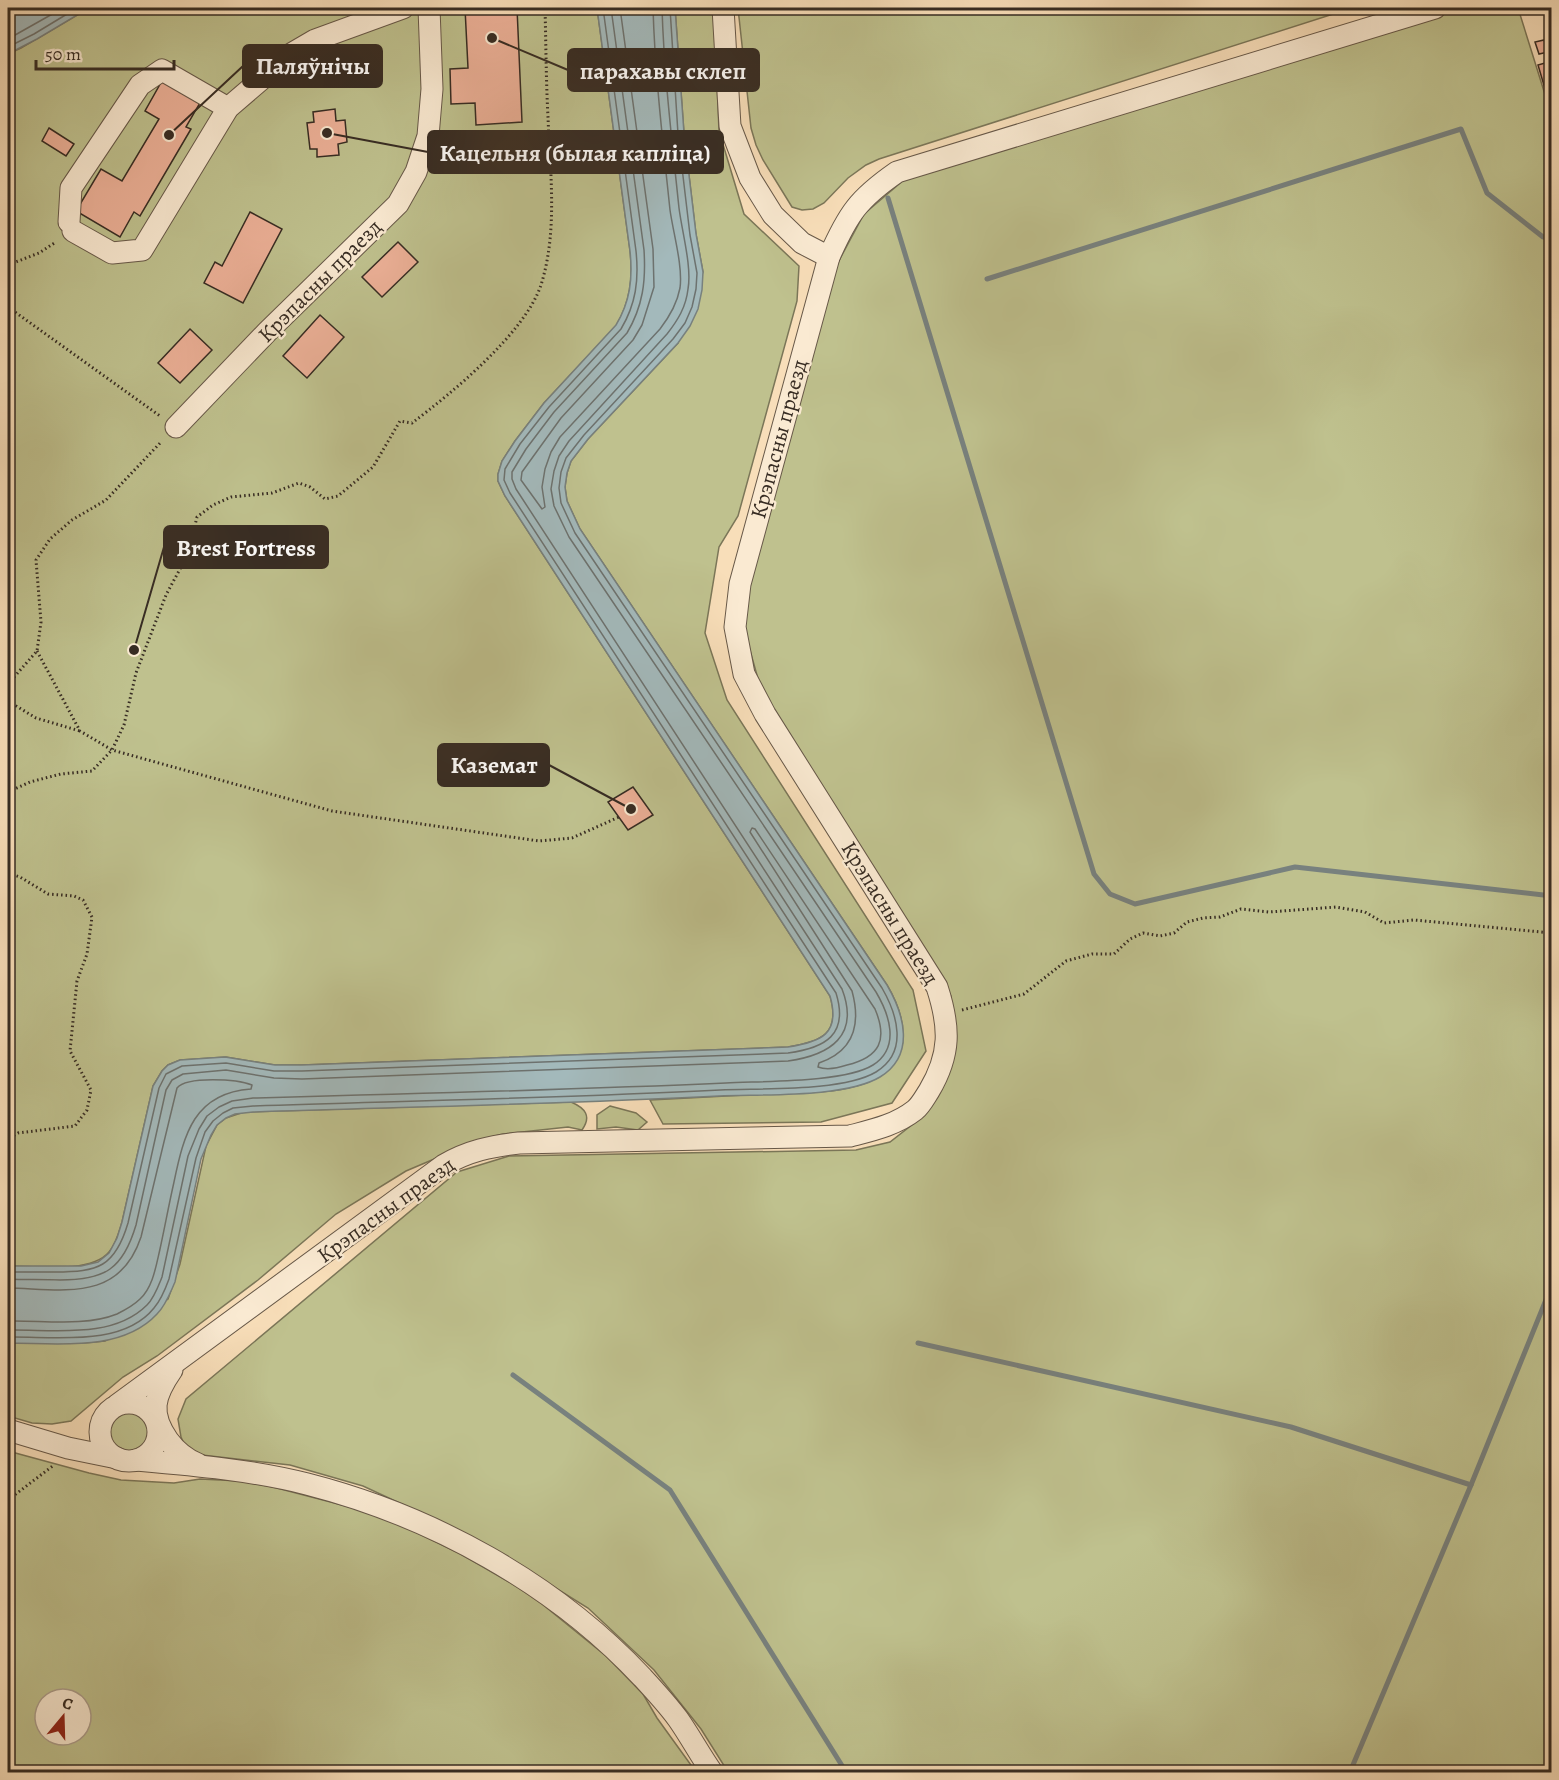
<svg xmlns="http://www.w3.org/2000/svg" width="1559" height="1780" viewBox="0 0 1559 1780" font-family="Alegreya,serif">
  <rect width="100%" height="100%" fill="#f8deb9"/>
  <filter id="stains"><feTurbulence type="fractalNoise" baseFrequency=".00333" numOctaves="4"/><feColorMatrix values="0 0 0 0 .2 0 0 0 0 .09 0 0 0 0 .02 0 0 0 .5 -.17"/></filter>
  <radialGradient id="worn" r=".72"><stop offset=".6" stop-color="#630" stop-opacity="0"/><stop offset="1" stop-color="#630" stop-opacity=".3"/></radialGradient>
  <g fill="#bfc18e" stroke="#7b7658" stroke-width="1.5" fill-rule="evenodd">
    <path d="M89,8h508l33,243c3,28 0,51 -14,75l-72,77 -29,38 -13,20 -4,13v7l7,15 325,500c11,38 -9,46 -42,51l-486,18h-27l-49,-8 -46,3 -12,5 -6,6 -9,15 -31,136c-3,10 -6,22 -13,30 -18,22 -75,14 -101,14v-1212l13,-6z"/>
    <path d="M675,8h39l5,123 25,83 55,52 -2,35 -59,215 -19,31 -14,86 22,67 186,290 13,61 -34,52 -71,19 -158,2 -13,-24c38,-2 77,-4 115,-6 27,-1 56,0 83,-6 61,-12 67,-55 39,-103l-307,-456 -13,-28 -2,-14 2,-14 4,-12 17,-22 90,-96 25,-71 -7,-38 -12,-101z"/>
    <path d="M738,8h614l-473,151 -13,6 -18,13 -24,25 -11,6 -11,1 -10,-3 -29,-47 -7,-15 -5,-17z"/>
    <path d="M1449,8h69l30,96 4,4 -1,1664h-823l-27,-43 -47,-59 -66,-62 -79,-49 -73,-39 -73,-34 -73,-21 -88,-10 -17,-9 -4,-9 -3,-18 8,-20 271,-227 52,-16 347,-6 34,-8 23,-18 41,-82 -3,-46 -189,-303 -18,-64 4,-59 87,-302 29,-54 41,-35z"/>
    <path d="M571,1102c14,6 21,14 11,28l-14,-3 -65,7 -24,6 -73,31 -70,43 -78,66 -101,76 -34,21 -52,44 -19,3 -20,-1 -24,-7v-73h76l21,-2 63,-42 12,-35 26,-118 11,-21 9,-7 18,-6z"/>
    <path d="M610,1106l26,7 11,9 -9,8 -22,-3 -19,2v-14z"/>
    <circle cx="130" cy="1431" r="24"/>
    <path d="M8,1451l81,22 32,7 53,3 26,-4 40,2 33,6 96,25 30,12 60,29 57,33 26,18 64,52 37,38 14,24 39,54h-688zM45,1699h36v36h-36z"/>
  </g>
  <g fill="#a3b9bb" stroke="#78817e" stroke-width="1.5">
    <path d="M8,8h81l-52,31 -29,15z"/>
    <path d="M597,8h78l9,125 12,101 7,38 -1,18 -4,19 -8,17 -12,17 -90,96 -17,22 -4,12 -2,14 2,14 13,28 307,456c17,29 29,70 -7,92 -35,21 -118,17 -161,19 -155,8 -310,11 -466,16l-18,2 -9,4 -9,7 -6,10 -10,24 -26,123c-5,11 -9,23 -18,32 -36,39 -102,29 -149,29v-77h73l17,-4 11,-9 8,-15 5,-16 31,-136 9,-15 6,-6 12,-5 45,-3 50,8h27l486,-18c33,-5 53,-13 42,-51l-325,-500 -7,-15v-7l4,-13 13,-20 29,-38 72,-78c14,-23 17,-46 14,-74z"/>
  </g>
  <g fill="none" stroke-linecap="round" stroke-linejoin="round">
    <g stroke="#6d726f" stroke-width="1.5">
      <path d="M620,8l33,241 1,38 -12,38 -9,15 -72,78 -39,54 -1,8 21,29 3,-2 -3,-20 3,-18 6,-17 9,-15 100,-108c10,-13 17,-25 20,-41 3,-22 -7,-56 -10,-78 -7,-67 -15,-135 -17,-202"/>
      <path d="M8,39l55,-31"/>
      <path d="M8,47l26,-13 43,-26"/>
      <path d="M752,828l3,1 120,180c13,31 5,48 -28,56 -9,3 -21,5 -29,2l1,-4c35,-12 42,-39 33,-72l-102,-159z"/>
      <path d="M8,1272c15,0 31,0 47,0 43,0 60,-5 73,-49l31,-135 7,-14 16,-8 44,-3 48,8h28l486,-18c37,-5 61,-18 48,-60l-326,-500 -6,-13 1,-11 15,-25 29,-37 72,-78c15,-25 18,-49 15,-78l-33,-243"/>
      <path d="M8,1279c17,1 34,0 52,1 45,0 63,-11 76,-55l30,-135 6,-10 11,-6 43,-4 48,8 28,1 486,-18c42,-6 72,-25 54,-72l-326,-500 -4,-10v-7l14,-23 28,-37 73,-79c16,-27 19,-52 17,-83l-33,-242"/>
      <path d="M8,1288c55,1 111,15 133,-51l36,-149c10,-12 60,-9 75,-3l-1,4c-57,4 -67,45 -77,93 -5,22 -9,44 -14,67 -4,17 -7,38 -20,50 -6,6 -15,11 -23,15 -32,13 -76,6 -109,7"/>
      <path d="M8,1330c44,-1 104,10 139,-25 7,-7 11,-18 15,-28l26,-121 11,-27 8,-13 12,-9 13,-6 21,-3c157,-4 315,-8 473,-15 36,-2 118,0 147,-18 28,-18 16,-51 3,-73l-307,-455 -15,-31 -3,-17 3,-18 5,-15 10,-15 98,-107c11,-14 19,-27 21,-45 4,-22 -6,-57 -9,-81 -7,-67 -15,-134 -17,-200"/>
      <path d="M8,1337c44,-1 114,11 146,-29 7,-8 11,-18 15,-29l27,-121 9,-26 8,-11 10,-8 10,-5 20,-2c156,-5 311,-8 467,-16 41,-2 122,2 156,-18 33,-20 21,-58 6,-84l-307,-455 -14,-30 -2,-15 2,-16 5,-14 18,-23 89,-96 12,-16 7,-16 4,-18 1,-16 -7,-38 -12,-101 -8,-126"/>
    </g>
    <g stroke="#78817e" stroke-width="5">
      <path d="M888,198l206,676 16,20 25,10 160,-37 257,29"/>
      <path d="M987,279l474,-150 26,64 56,44 9,3"/>
      <path d="M918,1343l373,84 180,58"/>
      <path d="M513,1375l157,115 176,282"/>
      <path d="M1350,1772l121,-287 81,-200"/>
    </g>
  </g>
  <g fill="#ecb097" stroke="#372c23" stroke-width="1.5">
    <path d="M465,8h52l5,114 -46,3 -1,-22 -24,1 -1,-35 18,-1z"/>
    <path d="M1544,40l4,12 -9,2 -4,-12z"/>
    <path d="M1552,61v48h-1l-13,-44z"/>
    <path d="M163,79l38,22 -15,26 5,2 -51,87 -6,-4 -14,25 -44,-26 25,-42 21,12 37,-62 -14,-8z"/>
    <path d="M335,109l1,12 9,-1 2,22 -9,2 1,11 -22,2v-8h-7l-3,-26 7,-1 -1,-10z"/>
    <path d="M49,128l25,16 -8,12 -24,-15z"/>
    <path d="M250,212l32,17 -39,74 -39,-20 11,-21 7,4z"/>
    <path d="M398,242l20,20 -36,35 -20,-20z"/>
    <path d="M320,315l24,22 -37,41 -24,-22z"/>
    <path d="M190,329l22,21 -32,33 -22,-20z"/>
    <path d="M633,787l20,28 -25,15 -20,-28z"/>
  </g>
  <g fill="none" stroke-linecap="round" stroke-linejoin="round">
    <defs>
      <g id="minor">
        <path d="M723,8l7,118 20,52 23,37 29,28 27,14"/>
        <path d="M69,222l2,-34 69,-103 22,-15 66,38"/>
        <path d="M73,231l39,22 30,-3 86,-142 63,-54 24,-14 88,-32"/>
        <path d="M176,427l91,-95 131,-128 18,-32 12,-36 4,-47 -3,-81"/>
        <path d="M172,1370c-18,26 -23,43 -4,70 8,11 18,19 30,24"/>
        <circle cx="129" cy="1432" r="29"/>
        <path d="M117,1405l327,-240c24,-14 47,-19 75,-22l331,-7c23,-6 46,-11 65,-26 6,-5 10,-13 14,-19 22,-37 21,-64 8,-104l-172,-273 -21,-40 -9,-47 5,-43 89,-327c19,-43 29,-58 68,-85l538,-164"/>
        <path d="M8,1430l60,18 49,10"/>
        <path d="M136,1460c57,5 116,10 171,24 125,32 247,99 335,193 12,13 25,27 36,42 12,17 22,36 34,53"/>
      </g>
    </defs>
    <use href="#minor" stroke="#675848" stroke-width="23"/>
    <g stroke="#372c23" stroke-width="3" stroke-dasharray="1.5 3" stroke-linecap="butt">
      <path d="M8,265l31,-12 17,-11"/>
      <path d="M8,307l152,109"/>
      <path d="M37,651l43,80 32,19 220,61 207,30 33,-3 47,-21"/>
      <path d="M8,684l29,-33 4,-29 -5,-62 14,-21 22,-19 34,-20 56,-59"/>
      <path d="M8,701l28,17 44,13"/>
      <path d="M8,792l22,-10 31,-8 31,-3 20,-21 12,-25 12,-52 30,-78 22,-41 9,-37 16,-12 18,-8 41,-4 27,-10 11,4 15,12 13,-3 35,-29 27,-46 12,2c40,-30 113,-90 129,-138 17,-54 9,-113 7,-168 -2,-37 -2,-73 -3,-109"/>
      <path d="M8,873l12,4 28,17 26,2 9,4 9,17 -5,37 -10,27 -7,70 21,39 -4,20 -12,16 -57,7 -10,6"/>
      <path d="M962,1010l62,-16 42,-33 26,-7h22l16,-15 13,-6 17,3 14,-3 13,-11 16,-4 17,-1 21,-8 28,3 67,-5 29,5 19,11 30,-3 138,13"/>
      <path d="M8,1500l46,-35"/>
    </g>
    <use href="#minor" stroke="#faead2" stroke-width="21"/>
  </g>
  <g text-anchor="middle" dominant-baseline="central" stroke-width="4.5" stroke-linejoin="round" paint-order="stroke">
    <g font-size="22" fill="#372c23" stroke="#faead2">
      <text transform="translate(320 281) rotate(-45)">Крэпасны праезд</text>
      <text transform="translate(779 439) rotate(-75)">Крэпасны праезд</text>
      <text transform="translate(890 913) rotate(58)">Крэпасны праезд</text>
      <text transform="translate(386 1210) rotate(-36)">Крэпасны праезд</text>
    </g>
  </g>
  <path fill="none" stroke="#372c23" stroke-width="2" d="M169 135L243 66M492 38L568 70M327 133L428 152M134 650L164 547M631 809L549 765"/>
  <g fill="#372c23" stroke="#faead2" stroke-width="2">
    <circle cx="169" cy="135" r="6"/>
    <circle cx="492" cy="38" r="6"/>
    <circle cx="327" cy="133" r="6"/>
    <circle cx="134" cy="650" r="6"/>
    <circle cx="631" cy="809" r="6"/>
  </g>
  <g fill="#372c23" stroke="#372c23" stroke-width="2">
    <rect x="243" y="45" width="139" height="42" rx="6"/>
    <rect x="568" y="49" width="191" height="42" rx="6"/>
    <rect x="428" y="131" width="295" height="42" rx="6"/>
    <rect x="164" y="526" width="164" height="42" rx="6"/>
    <rect x="438" y="744" width="111" height="42" rx="6"/>
  </g>
  <g font-size="24" text-anchor="middle" font-weight="bold" fill="#fff">
    <text x="313" y="74">Паляўнічы</text>
    <text x="663" y="79">парахавы склеп</text>
    <text x="575" y="161">Кацельня (былая капліца)</text>
    <text x="246" y="556">Brest Fortress</text>
    <text x="494" y="773">Каземат</text>
  </g>
  <rect width="1559" height="1780" fill="none" stroke="#f8deb9" stroke-width="30"/>
  <rect x="9" y="9" width="1541" height="1762" fill="none" stroke="#372c23" stroke-width="3"/>
  <rect x="15" y="15" width="1529" height="1750" fill="none" stroke="#372c23" stroke-width="1.5"/>
  <g transform="translate(63 1717) rotate(19)"><circle r="28" fill="#faead2" stroke="#ac9e8c" stroke-width="1.5"/>
  <path d="M0-4.5L10 22L0 15L-10 22Z" fill="#8f2418"/>
  <text y="-9" font-size="16" font-weight="bold" text-anchor="middle" fill="#372c23">С</text>
  </g>
  <path d="M36 60v9h138v-9" fill="none" stroke="#372c23" stroke-width="3"/>
  <text x="45" y="60" font-size="18" fill="#372c23" stroke="#faead2" stroke-width="4.5" paint-order="stroke">50 m</text>
  <rect width="100%" height="100%" filter="url(#stains)"/>
  <rect width="100%" height="100%" fill="url(#worn)"/>
</svg>
